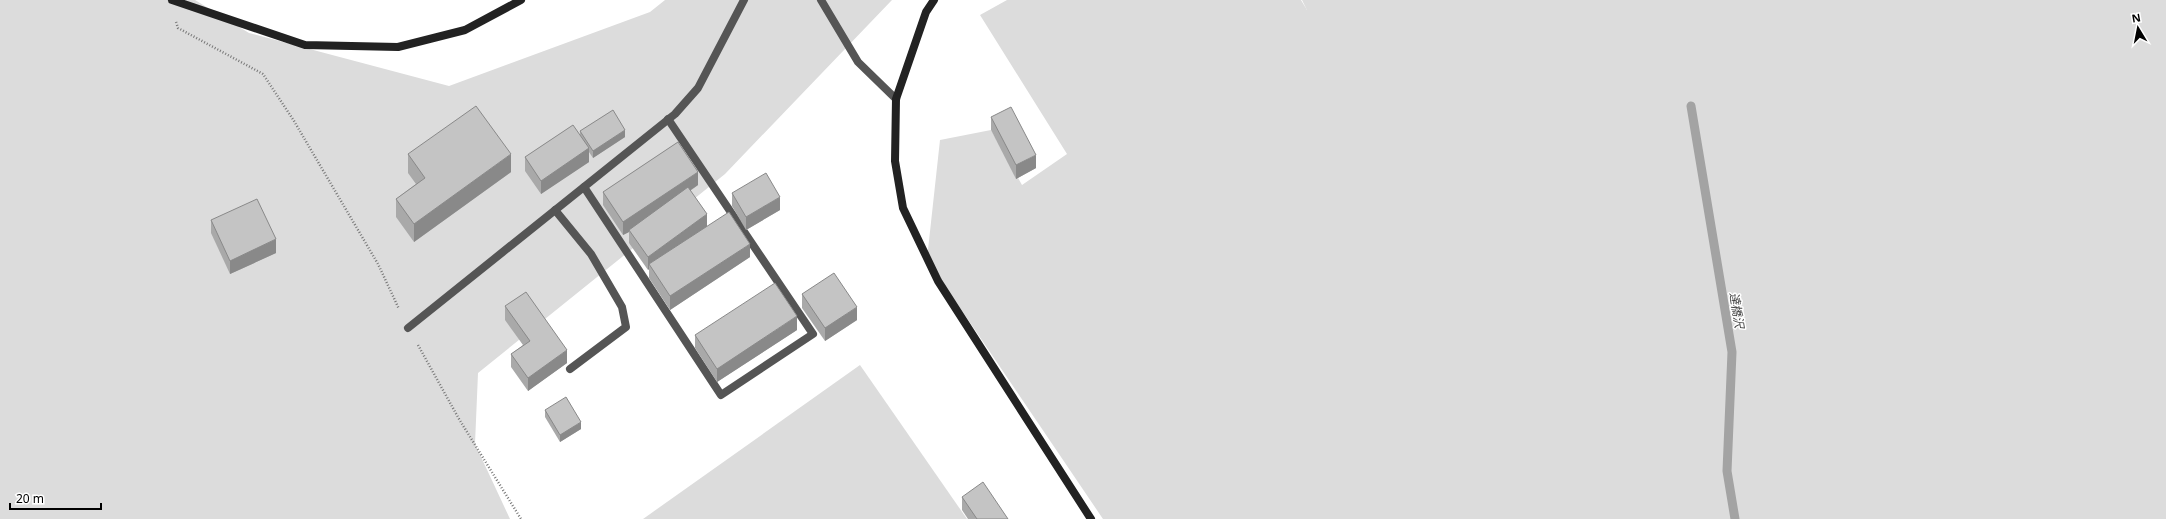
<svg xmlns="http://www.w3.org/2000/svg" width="2166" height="519" viewBox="0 0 2166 519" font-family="'Noto Sans','Noto Sans JP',sans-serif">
  <rect width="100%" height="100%" fill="#fff"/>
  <g fill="#dcdcdc">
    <path d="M0,0h195l54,33 200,53 201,-74 15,-12h227l-167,174 -247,199 -3,71 35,75h-510z"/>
    <path d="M1007,0h294l6,10 -5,-10h864v519h-1063l-176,-260 13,-119 51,-10 31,55 45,-31 -87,-139z"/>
    <path d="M860,365l107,154h-324z"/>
  </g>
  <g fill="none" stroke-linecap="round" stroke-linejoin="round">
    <path stroke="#a3a3a3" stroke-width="9" d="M1691,106l41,246 -5,119 8,48"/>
    <g stroke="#777" stroke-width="2.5" stroke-dasharray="1 2" stroke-linecap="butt">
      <path d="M176,22l2,6 85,46 31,47 84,143 21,45"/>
      <path d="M418,345l41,74 62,100"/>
    </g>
    <g stroke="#555" stroke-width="8">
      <path d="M821,0l37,62 38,37"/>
      <path d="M584,187l137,208 92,-61 -145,-215"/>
      <path d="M555,210l36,44 31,53 4,20 -56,42"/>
      <path d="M408,328l267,-214 23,-26 46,-88"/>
    </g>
    <g stroke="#222" stroke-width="8">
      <path d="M172,0l133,45 93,2 67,-17 56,-30"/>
      <path d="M934,0l-8,12 -30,87 -1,62 8,47 35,73 153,238"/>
    </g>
  </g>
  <g fill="#a9a9a9">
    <path d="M991,117l45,51 -20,11 -25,-49z"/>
    <path d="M580,131l45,6 -32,21 -4,-6v10l-48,32 -16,-23v-14l55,-22z"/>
    <path d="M408,154l103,18 -97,70 -18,-25v-18l20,-15 -8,-11z"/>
    <path d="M698,185l-8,6 17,35 43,31 -80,53 -21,-32v-9l-1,1 -19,-27v-11l-6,3 -20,-30v-13z"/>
    <path d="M732,193l48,17 -34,20 -14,-24z"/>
    <path d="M211,220l65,33 -46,21 -19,-41z"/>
    <path d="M802,294l55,26 -32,21 -23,-33z"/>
    <path d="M505,306l62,57 -39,28 -17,-24v-13l12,-9 -18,-25z"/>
    <path d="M797,330l-80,52 -22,-34v-13z"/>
    <path d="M545,410l36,19 -21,13 -15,-25z"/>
    <path d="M962,497l46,22h-40l-6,-9z"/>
  </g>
  <g fill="#898989">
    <path d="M625,130v7l-32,21v-7z"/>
    <path d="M589,148v14l-48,32v-13z"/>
    <path d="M511,154v18l-97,70v-18z"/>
    <path d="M1036,155v13l-20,11v-14z"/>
    <path d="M698,172v13l-68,46 -1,-1v2l-6,3v-13z"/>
    <path d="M780,197v13l-34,20v-13z"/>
    <path d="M707,214v13l-58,37v5l-1,1v-13z"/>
    <path d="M276,239v14l-46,21v-13z"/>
    <path d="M750,244v13l-80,53v-14z"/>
    <path d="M857,307v13l-32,21v-13z"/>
    <path d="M797,316v14l-80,52v-13z"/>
    <path d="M567,350v13l-39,28v-13z"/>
    <path d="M581,422v7l-21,13v-7z"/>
  </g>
  <g fill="#c4c4c4" stroke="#898989">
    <path d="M476,106l35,48 -97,70 -18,-25 29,-21 -17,-24z"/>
    <path d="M1011,107l25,48 -20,10 -25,-48z"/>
    <path d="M613,110l12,20 -32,21 -13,-20z"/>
    <path d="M573,125l16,23 -48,33 -16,-24z"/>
    <path d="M678,142l20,30 -75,50 -20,-30z"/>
    <path d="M766,173l14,24 -34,20 -14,-24z"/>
    <path d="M688,187l19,27 -59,43 -19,-27z"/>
    <path d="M257,199l19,40 -46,22 -19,-41z"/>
    <path d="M729,212l21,32 -80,52 -21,-32z"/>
    <path d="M834,273l23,34 -32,21 -23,-34z"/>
    <path d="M775,283l22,33 -80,53 -22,-34z"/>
    <path d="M526,292l41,58 -39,28 -17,-24 19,-13 -25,-35z"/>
    <path d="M566,397l15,25 -21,13 -15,-25z"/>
    <path d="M983,482l25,37h-31l-15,-22z"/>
  </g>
  <g text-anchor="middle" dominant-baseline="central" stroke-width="3" stroke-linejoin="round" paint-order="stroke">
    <g font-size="12" font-style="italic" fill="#444" stroke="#fff">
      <text transform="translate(1737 310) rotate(81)">達橋沢</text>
    </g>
  </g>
  <g transform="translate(2138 28) rotate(350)" stroke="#ffffff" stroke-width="3" paint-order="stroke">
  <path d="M0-3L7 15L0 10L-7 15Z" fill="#000000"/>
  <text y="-6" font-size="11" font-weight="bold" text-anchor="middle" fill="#000000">N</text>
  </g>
  <path d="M10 503v6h91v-6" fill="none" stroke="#000000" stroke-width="2"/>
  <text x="16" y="503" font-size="12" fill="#000000" stroke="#ffffff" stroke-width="3" paint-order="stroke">20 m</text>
</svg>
